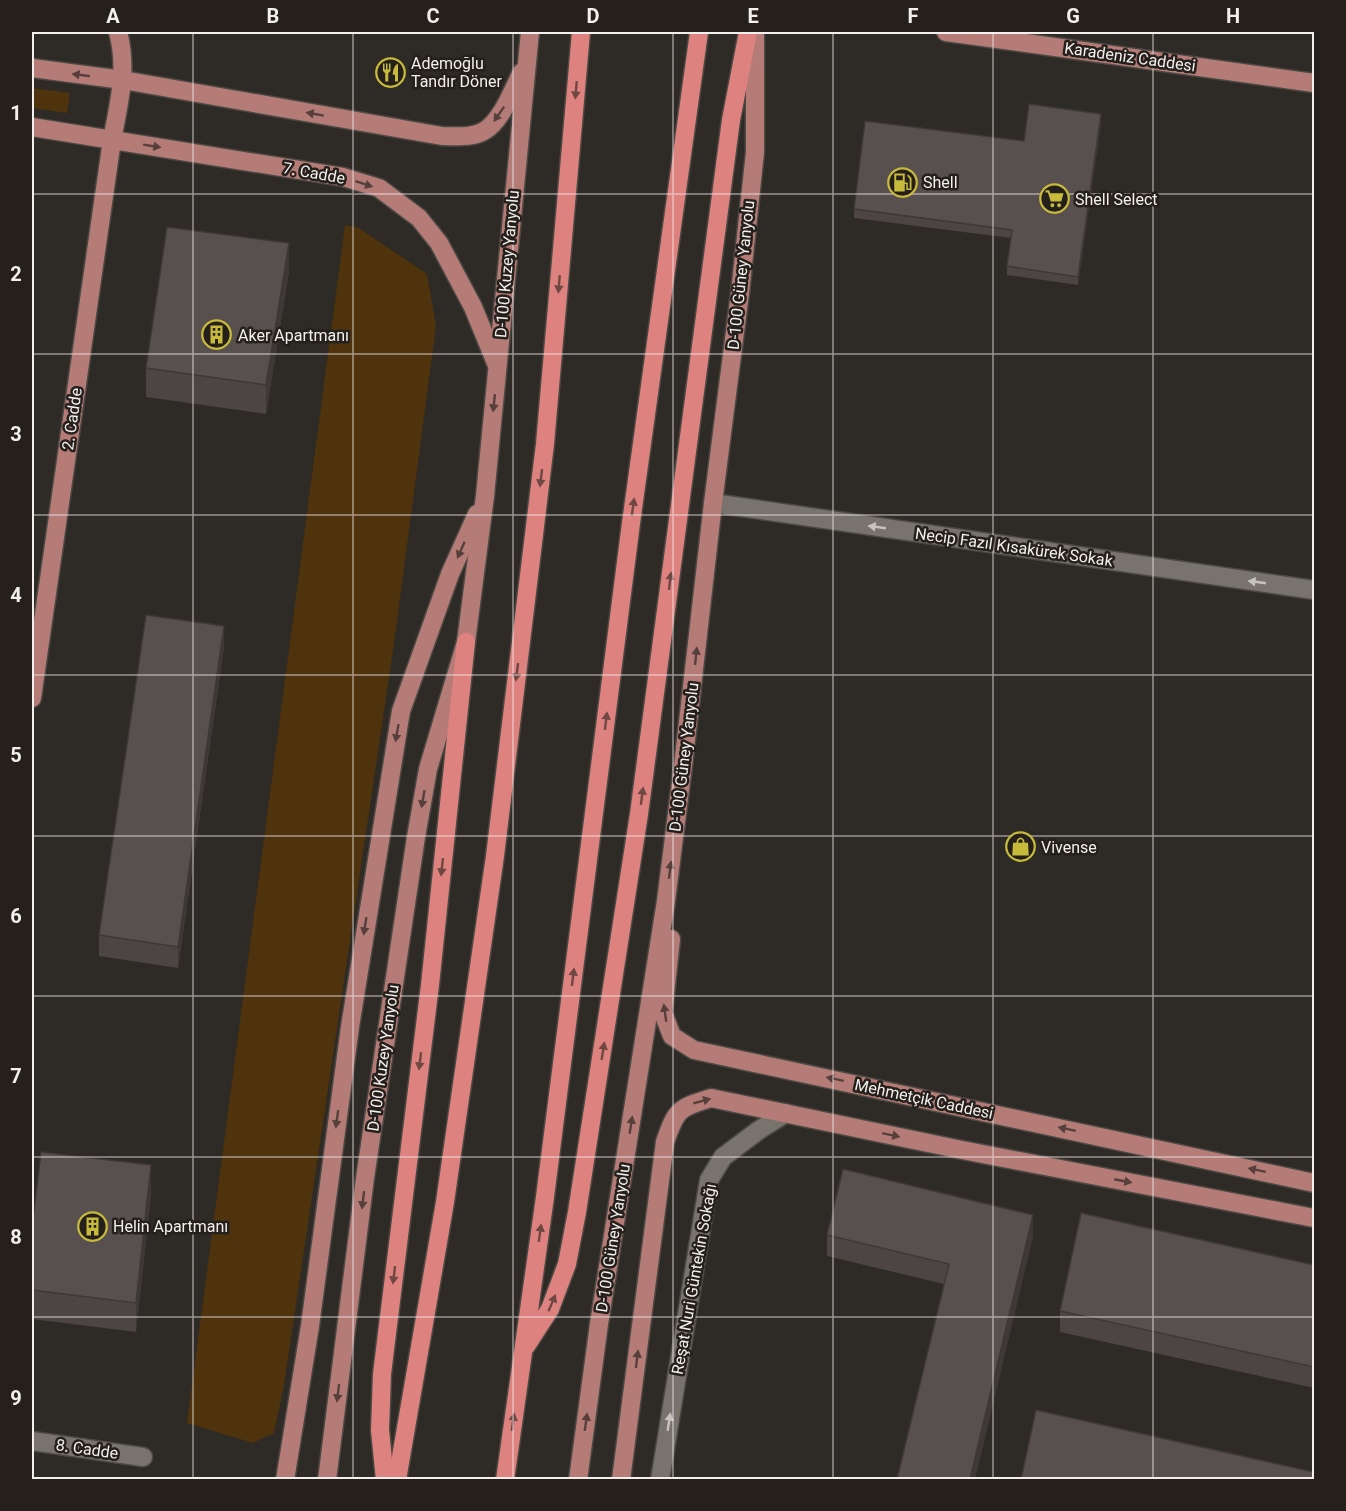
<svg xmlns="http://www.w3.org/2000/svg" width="1346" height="1511" viewBox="0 0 1346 1511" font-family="Roboto,sans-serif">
  <rect width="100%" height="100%" fill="#2e2a25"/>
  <g fill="#4e330d">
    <path d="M32,88l38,5 -3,20 -35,-5z"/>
    <path d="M345,225l14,3 68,46 9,52 -42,318 -110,741 -10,48 -21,10 -66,-20z"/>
  </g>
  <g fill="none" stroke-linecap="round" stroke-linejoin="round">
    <defs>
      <g id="minor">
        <path d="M713,503l601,87"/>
        <path d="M32,1441l111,16"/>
        <path d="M660,1480l49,-300 14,-23 36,-27 27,-17"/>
      </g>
      <g id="major">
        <path d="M946,32l368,51"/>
        <path d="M32,68l91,12 319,56c14,0 30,2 42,-5 18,-10 29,-42 38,-59"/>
        <path d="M32,127l311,50 36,11 40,30 20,25 34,64 23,56"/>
        <path d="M32,698l80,-558c7,-37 16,-71 6,-108"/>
        <path d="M671,939l-8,74 9,23 22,14 620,133"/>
        <path d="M285,1480l25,-154 40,-299 51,-316 49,-137 27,-60"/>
        <path d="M327,1480l38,-302 51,-341 12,-68 38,-127 19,-146 45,-464"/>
        <path d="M578,1480l21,-156 67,-423 17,-135 30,-263 27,-210 15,-141v-120"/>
        <path d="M621,1480l44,-338c11,-32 13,-34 46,-44l251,52 352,68"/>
      </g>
      <g id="highway">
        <path d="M526,1346l24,-37 17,-45 10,-52 62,-398 92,-694 17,-88"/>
        <path d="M385,1480l-5,-50 2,-56 48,-389 36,-343"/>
        <path d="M397,1480l48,-278 50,-346 50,-412 36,-412"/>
        <path d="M505,1480l40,-283 86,-674 68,-491"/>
      </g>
    </defs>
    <use href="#minor" stroke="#4c4843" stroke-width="21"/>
    <use href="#major" stroke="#4c4843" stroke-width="21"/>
    <use href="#highway" stroke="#4c4843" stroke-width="21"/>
    <use href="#minor" stroke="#78736d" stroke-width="18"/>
    <use href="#major" stroke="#b57c77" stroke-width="18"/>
    <use href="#highway" stroke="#dd827e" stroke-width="18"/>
  </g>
  <g fill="#4c4544">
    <path d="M1101,123l-23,162 -71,-10v-9l4,-28 -157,-20v-9l170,-68z"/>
    <path d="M289,272l-23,142 -120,-17v-29z"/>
    <path d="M224,647l-46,321 -79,-12v-21z"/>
    <path d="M151,1195l-15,137 -104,-13v-91z"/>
    <path d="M827,1235l206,1 -58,243h-78l47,-195 -117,-28z"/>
    <path d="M1314,1265v123l-254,-56v-21z"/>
  </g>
  <g fill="#3e3837">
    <path d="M1101,114v9l-23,162v-8z"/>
    <path d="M289,243v29l-23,142v-29z"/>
    <path d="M224,626v21l-46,321v-21z"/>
    <path d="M151,1165v30l-15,137v-29z"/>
    <path d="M1033,1215v21l-58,243h-5z"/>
  </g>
  <g fill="#58504f" stroke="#3e3837" stroke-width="1.5">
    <path d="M1029,104l72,10 -23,163 -71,-11 5,-36 -158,-21 11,-88 159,20z"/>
    <path d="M167,227l122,16 -23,142 -120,-17z"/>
    <path d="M146,615l78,11 -46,321 -79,-12z"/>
    <path d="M41,1152l110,13 -15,138 -104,-13v-62z"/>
    <path d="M843,1169l190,46 -63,264h-73l52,-215 -122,-29z"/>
    <path d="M1081,1213l233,52v102l-254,-56z"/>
    <path d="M1036,1410l278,62v7h-293z"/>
  </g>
  <defs><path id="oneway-solid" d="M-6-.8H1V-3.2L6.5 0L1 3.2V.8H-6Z" transform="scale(1.5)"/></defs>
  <g fill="#57403c">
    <use href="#oneway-solid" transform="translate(81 75) rotate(-172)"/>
    <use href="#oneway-solid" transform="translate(315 114) rotate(-170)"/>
    <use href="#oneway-solid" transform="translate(499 114) rotate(125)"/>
    <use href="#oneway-solid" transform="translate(152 146) rotate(9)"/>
    <use href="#oneway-solid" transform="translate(364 184) rotate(18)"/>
    <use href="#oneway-solid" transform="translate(494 403) rotate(96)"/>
    <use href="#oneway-solid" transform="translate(461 550) rotate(114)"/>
    <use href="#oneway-solid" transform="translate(696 656) rotate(-84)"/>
    <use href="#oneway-solid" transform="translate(397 733) rotate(100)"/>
    <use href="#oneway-solid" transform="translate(423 799) rotate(100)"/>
    <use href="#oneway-solid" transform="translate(670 870) rotate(-83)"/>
    <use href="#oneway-solid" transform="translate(365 926) rotate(99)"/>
    <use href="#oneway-solid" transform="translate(665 1013) rotate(-98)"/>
    <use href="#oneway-solid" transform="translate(835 1079) rotate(-168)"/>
    <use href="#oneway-solid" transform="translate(702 1101) rotate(-15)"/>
    <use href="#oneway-solid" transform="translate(337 1119) rotate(98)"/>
    <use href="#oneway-solid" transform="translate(631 1125) rotate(-81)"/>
    <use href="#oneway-solid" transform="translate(1067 1129) rotate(-168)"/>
    <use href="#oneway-solid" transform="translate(891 1135) rotate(12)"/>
    <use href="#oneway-solid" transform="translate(1257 1170) rotate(-168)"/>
    <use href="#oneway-solid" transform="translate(1123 1181) rotate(11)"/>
    <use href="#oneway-solid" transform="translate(363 1200) rotate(97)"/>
    <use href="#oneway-solid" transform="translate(637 1359) rotate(-83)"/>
    <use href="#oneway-solid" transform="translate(338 1393) rotate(97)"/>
    <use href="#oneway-solid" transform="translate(586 1422) rotate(-82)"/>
  </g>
  <g fill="#6f4743">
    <use href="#oneway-solid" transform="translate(576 90) rotate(95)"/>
    <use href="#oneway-solid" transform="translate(559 284) rotate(95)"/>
    <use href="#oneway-solid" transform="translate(541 478) rotate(97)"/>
    <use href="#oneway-solid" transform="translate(633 507) rotate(-82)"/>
    <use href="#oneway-solid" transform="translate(670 581) rotate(-83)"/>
    <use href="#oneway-solid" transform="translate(517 672) rotate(97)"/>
    <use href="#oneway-solid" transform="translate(606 721) rotate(-83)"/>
    <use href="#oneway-solid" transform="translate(642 796) rotate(-83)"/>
    <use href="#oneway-solid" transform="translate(442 867) rotate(96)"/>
    <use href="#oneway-solid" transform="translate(573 977) rotate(-83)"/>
    <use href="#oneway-solid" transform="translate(603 1051) rotate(-81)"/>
    <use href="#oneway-solid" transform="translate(420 1061) rotate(97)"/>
    <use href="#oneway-solid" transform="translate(540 1233) rotate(-82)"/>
    <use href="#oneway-solid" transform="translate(394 1275) rotate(97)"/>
    <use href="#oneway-solid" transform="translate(552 1303) rotate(-67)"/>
    <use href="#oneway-solid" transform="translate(513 1422) rotate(-82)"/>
  </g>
  <g fill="#c7c4c0">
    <use href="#oneway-solid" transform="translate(877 527) rotate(-172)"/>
    <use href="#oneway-solid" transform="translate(1257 582) rotate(-172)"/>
    <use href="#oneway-solid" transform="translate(669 1422) rotate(-81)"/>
  </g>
  <path fill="none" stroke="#f2efec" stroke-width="1.5" stroke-opacity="0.55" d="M193,32v1448M353,32v1448M513,32v1448M673,32v1448M833,32v1448M993,32v1448M1153,32v1448M32,194h1282M32,354h1282M32,515h1282M32,675h1282M32,836h1282M32,996h1282M32,1157h1282M32,1317h1282"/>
  <defs>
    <symbol id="restaurant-ring" viewBox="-11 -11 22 22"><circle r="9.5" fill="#25201c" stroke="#c8bb3b" stroke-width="1.5"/><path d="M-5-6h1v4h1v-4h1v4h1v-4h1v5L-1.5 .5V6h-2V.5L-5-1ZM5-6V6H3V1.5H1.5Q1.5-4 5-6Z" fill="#c8bb3b"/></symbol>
    <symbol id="fuel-ring" viewBox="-11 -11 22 22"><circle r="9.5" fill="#25201c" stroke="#c8bb3b" stroke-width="1.5"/><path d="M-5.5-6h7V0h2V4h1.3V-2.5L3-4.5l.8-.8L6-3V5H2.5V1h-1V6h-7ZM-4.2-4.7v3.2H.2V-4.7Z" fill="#c8bb3b"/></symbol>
    <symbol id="supermarket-ring" viewBox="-11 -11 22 22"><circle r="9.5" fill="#25201c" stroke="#c8bb3b" stroke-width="1.5"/><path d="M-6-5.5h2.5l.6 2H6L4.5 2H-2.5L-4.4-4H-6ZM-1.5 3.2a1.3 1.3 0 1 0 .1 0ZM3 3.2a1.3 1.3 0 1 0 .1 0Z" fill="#c8bb3b"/></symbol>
    <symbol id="building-ring" viewBox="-11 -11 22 22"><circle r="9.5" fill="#25201c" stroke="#c8bb3b" stroke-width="1.5"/><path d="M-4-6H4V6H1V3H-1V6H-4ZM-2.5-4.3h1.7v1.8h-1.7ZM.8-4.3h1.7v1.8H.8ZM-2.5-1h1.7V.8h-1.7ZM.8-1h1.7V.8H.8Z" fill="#c8bb3b"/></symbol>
    <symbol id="shop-ring" viewBox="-11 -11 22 22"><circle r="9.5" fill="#25201c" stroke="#c8bb3b" stroke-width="1.5"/><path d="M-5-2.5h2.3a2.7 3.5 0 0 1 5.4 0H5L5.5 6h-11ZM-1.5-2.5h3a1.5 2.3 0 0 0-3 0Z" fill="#c8bb3b"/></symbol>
  </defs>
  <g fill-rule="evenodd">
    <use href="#restaurant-ring" x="374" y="56" width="33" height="33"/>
    <use href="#fuel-ring" x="886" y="166" width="33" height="33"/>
    <use href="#supermarket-ring" x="1038" y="182" width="33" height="33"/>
    <use href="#building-ring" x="200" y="318" width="33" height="33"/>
    <use href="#shop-ring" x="1004" y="830" width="33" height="33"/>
    <use href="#building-ring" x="76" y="1210" width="33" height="33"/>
  </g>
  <g text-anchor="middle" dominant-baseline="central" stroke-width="5" stroke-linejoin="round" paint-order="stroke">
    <g font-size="16" fill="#f2efec" stroke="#25201c">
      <text transform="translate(1130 57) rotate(8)">Karadeniz Caddesi</text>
      <text transform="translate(314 173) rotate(10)">7. Cadde</text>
      <text transform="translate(507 264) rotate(-85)">D-100 Kuzey Yanyolu</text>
      <text transform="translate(741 275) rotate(-84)">D-100 Güney Yanyolu</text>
      <text transform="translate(72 419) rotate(-82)">2. Cadde</text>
      <text transform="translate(1014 547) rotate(8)">Necip Fazıl Kısakürek Sokak</text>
      <text transform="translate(684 757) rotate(-83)">D-100 Güney Yanyolu</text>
      <text transform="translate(383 1058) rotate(-82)">D-100 Kuzey Yanyolu</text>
      <text transform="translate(924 1099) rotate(12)">Mehmetçik Caddesi</text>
      <text transform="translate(613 1238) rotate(-81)">D-100 Güney Yanyolu</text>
      <text transform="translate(694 1279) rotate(-80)">Reşat Nuri Güntekin Sokağı</text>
      <text transform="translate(87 1449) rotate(8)">8. Cadde</text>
    </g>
    <g font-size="16" fill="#f2efec" stroke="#25201c" text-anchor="start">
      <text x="411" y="63">Ademoğlu<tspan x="411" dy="18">Tandır Döner</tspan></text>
      <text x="923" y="182">Shell</text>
      <text x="1075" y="199">Shell Select</text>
      <text x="238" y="335">Aker Apartmanı</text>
      <text x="1041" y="847">Vivense</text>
      <text x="113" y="1226">Helin Apartmanı</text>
    </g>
  </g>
  <rect width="1346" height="1511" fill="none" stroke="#25201c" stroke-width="66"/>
  <rect x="33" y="33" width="1280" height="1445" fill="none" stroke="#f2efec" stroke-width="2"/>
  <g font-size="20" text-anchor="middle" font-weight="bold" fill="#f2efec">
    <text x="113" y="23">A</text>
    <text x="273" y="23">B</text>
    <text x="433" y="23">C</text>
    <text x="593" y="23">D</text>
    <text x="753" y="23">E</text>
    <text x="913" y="23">F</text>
    <text x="1073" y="23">G</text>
    <text x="1233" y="23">H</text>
    <text x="16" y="120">1</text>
    <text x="16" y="281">2</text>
    <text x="16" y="441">3</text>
    <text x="16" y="602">4</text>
    <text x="16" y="762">5</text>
    <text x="16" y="923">6</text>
    <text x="16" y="1083">7</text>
    <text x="16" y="1244">8</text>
    <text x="16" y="1405">9</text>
  </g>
</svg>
